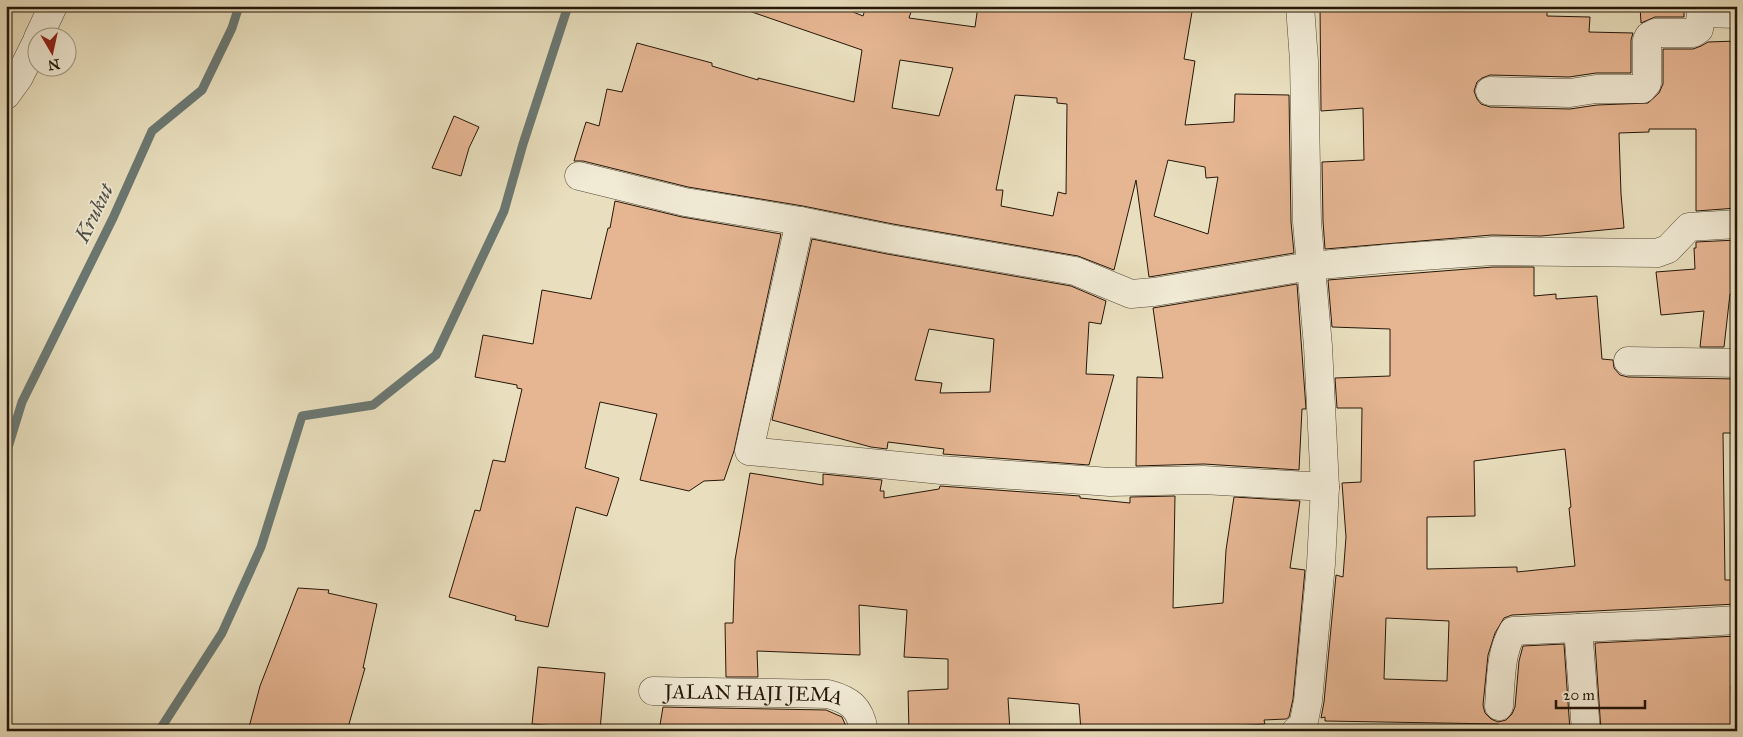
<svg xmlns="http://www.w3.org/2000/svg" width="1743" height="737" viewBox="0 0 1743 737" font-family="'IM FELL Great Primer',serif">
  <rect width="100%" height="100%" fill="#e9dfbe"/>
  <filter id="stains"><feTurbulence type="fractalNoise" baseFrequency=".004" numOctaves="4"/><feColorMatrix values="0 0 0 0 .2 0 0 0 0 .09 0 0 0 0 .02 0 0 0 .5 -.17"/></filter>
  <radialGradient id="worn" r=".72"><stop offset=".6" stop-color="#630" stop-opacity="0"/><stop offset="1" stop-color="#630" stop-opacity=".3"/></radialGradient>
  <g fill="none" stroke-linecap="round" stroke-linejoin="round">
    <g stroke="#6b7873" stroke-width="9">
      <path d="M6,454l16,-52 91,-184 39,-87 50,-41 30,-62 7,-22"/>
      <path d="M159,731l63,-98 39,-86 41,-131 71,-11 63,-50 68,-144 19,-67 45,-138"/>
    </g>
  </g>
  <g fill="#e6b693" stroke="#251609" fill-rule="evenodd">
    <path d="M750,6h88l25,10 3,-10h47l-4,12 66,9 3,-21h215l-9,53 11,2 -10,64 49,-3 1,-28 54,1 2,127 3,31 -145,24 -13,-97 -22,90 -36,-14 -185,-32 -90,-18 -115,-19 -105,-26h-9l12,-39 13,4 8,-37 15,3 15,-49 75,20v3l46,14v-2l96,24 8,-52 -113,-39zM900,60l53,8 -14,48 -47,-8zM1015,95l42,3v5l10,1 -1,90 -8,-2 -5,24 -52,-10 2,-16h-7zM1168,160l37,7 1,11 12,-1 -10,57 -54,-18z"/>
    <path d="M1320,6h227v10l43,1 -1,15 44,1 -2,7v33h-35l-27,4 -79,-2 -8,3 -5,4 -3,9 3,8 4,5 9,3 80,2 27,-4 51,-2 11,-10 4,-9v-35h30l8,-3 7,-4 29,-1v167l-41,3v-82h-47v3l-30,1 2,61 3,34 -83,8 -49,-1 -167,14 -2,-28 -1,-59 42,-2 -1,-52 -42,3z"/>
    <path d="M1640,6h44v11h-29l-14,6z"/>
    <path d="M454,116l25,11 -10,21 -8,28 -29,-8z"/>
    <path d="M615,201l67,16 99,17 -47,217 -10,29 -20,1 -15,10 -49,-11 17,-66 -57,-12 -15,66 34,10 -12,38 -31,-9 -28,120 -33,-7 1,-4 -67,-19 26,-87 5,1 13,-51 12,2 17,-73 -5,-1v-3l-42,-8 8,-42 50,9 9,-54 49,9 17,-71h2z"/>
    <path d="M812,239l75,15 184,32 35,15 -5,23 -12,-2 -3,52 28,1 -25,90 -146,-11 1,-5 -56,-7 -1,7 -16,-2 -99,-27zM929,329l65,10 -4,53 -50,1 2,-10 -27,-3z"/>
    <path d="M1737,240v54h-7l-6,53h-24l4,-36 -43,4 -5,-43 39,-3 -1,-21h2v-6z"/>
    <path d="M1493,267h41v29l22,-2v5l41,-3 5,63 11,1 1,8 6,7 8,2 109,2v54h-14l2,147h11l1,24 -225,11 -8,3 -9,15 -7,22 -5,50 2,8 6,6 7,3 8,-2 6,-6 3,-7 4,-46 4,-15 41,-2 6,87h-72v-7l-173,-3v-4l-4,1 3,-16 12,-127 7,2 3,-40 -4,-54 19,-1 1,-74h-25l-2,-30 55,-2v-47l-58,-2 -4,-47zM1565,449l6,58 -2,1 6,58 -58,6v-5l-90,2v-52l48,-1 -1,-55zM1386,618l63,3 -2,60 -63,-2z"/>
    <path d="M1297,284l9,125h-4l-3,61 -95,-6 -68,2 1,-89 26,1 -10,-70z"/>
    <path d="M750,473l73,12v-11l59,6 -2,11h4v7l55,-9 1,-3 140,10v2l50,5v-6l45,-1 -2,112 50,-5 3,-53 8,-53 66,4 -10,67 15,2 -12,129 -4,18 -3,2 -22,1 1,4 -31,2v2l-23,3h-130l-2,-27 -71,-6 2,33h-101l-1,-40 40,-2v-30l-44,-2 3,-47 -48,-5 1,50 -103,-4 1,26h-32l-1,-54h8l2,-63z"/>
    <path d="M298,588l31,2 -1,3 49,11 -14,64h2l-18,63h-99l12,-45z"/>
    <path d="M1737,636v50h-6l2,45h-23v-5l-65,5h-44l-6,-88z"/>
    <path d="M538,667l67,6 -5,57 -68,-6z"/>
    <path d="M663,707l163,3 16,7 6,14h-189z"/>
  </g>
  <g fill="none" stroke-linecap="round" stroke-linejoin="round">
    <defs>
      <g id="minor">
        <path d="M38,38l15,-32"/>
        <path d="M1490,91l80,2 26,-4h46l5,-6v-43l2,-4 6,-3h38l6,-4 2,-16 36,1"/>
        <path d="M6,95l13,-18 19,-38"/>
        <path d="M579,176l106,26 115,19 90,18 185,32 56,23 23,-2 157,-26 83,-8 99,-7 164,2 11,-4 21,-22 48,-3"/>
        <path d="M800,221l-51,230 192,19 169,12 93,-2 122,7"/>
        <path d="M1628,361l109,2"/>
        <path d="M1578,628l8,103"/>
        <path id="s1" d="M653,691l175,3c22,6 32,13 36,37"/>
        <path d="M1499,706c2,-25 1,-53 14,-75l155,-7 69,-4"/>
        <path d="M1296,731l7,-5 5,-25 13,-137 4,-77 -7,-141 -11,-124 -3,-161 -4,-55"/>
      </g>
    </defs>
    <use href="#minor" stroke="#564836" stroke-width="29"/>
    <use href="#minor" stroke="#f1ead5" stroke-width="28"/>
  </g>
  <g text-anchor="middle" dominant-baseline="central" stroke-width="4" stroke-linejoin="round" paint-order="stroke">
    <g font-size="20" fill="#251609" stroke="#f1ead5">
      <text stroke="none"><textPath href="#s1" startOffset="101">JALAN HAJI JEMA</textPath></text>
    </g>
    <g font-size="21" font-style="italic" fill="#4e4f47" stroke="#f1ead5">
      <text transform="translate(94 213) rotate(-64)">Krukut</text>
    </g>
  </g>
  <rect width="1743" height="737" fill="none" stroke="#e9dfbe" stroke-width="25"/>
  <rect x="8" y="8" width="1728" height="722" fill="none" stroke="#251609" stroke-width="2.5"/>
  <rect x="12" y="12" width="1718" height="712" fill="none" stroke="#251609"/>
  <g transform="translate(52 52) rotate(171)"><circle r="24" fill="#f1ead5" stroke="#9f9583"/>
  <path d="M0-4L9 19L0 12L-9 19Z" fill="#8f2418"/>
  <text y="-8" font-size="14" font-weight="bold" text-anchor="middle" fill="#251609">N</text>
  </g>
  <path d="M1556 700v8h89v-8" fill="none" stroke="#251609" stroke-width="2.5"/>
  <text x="1563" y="700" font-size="15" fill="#251609" stroke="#f1ead5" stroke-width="4" paint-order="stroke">20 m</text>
  <rect width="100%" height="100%" filter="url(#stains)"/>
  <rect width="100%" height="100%" fill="url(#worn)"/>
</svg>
